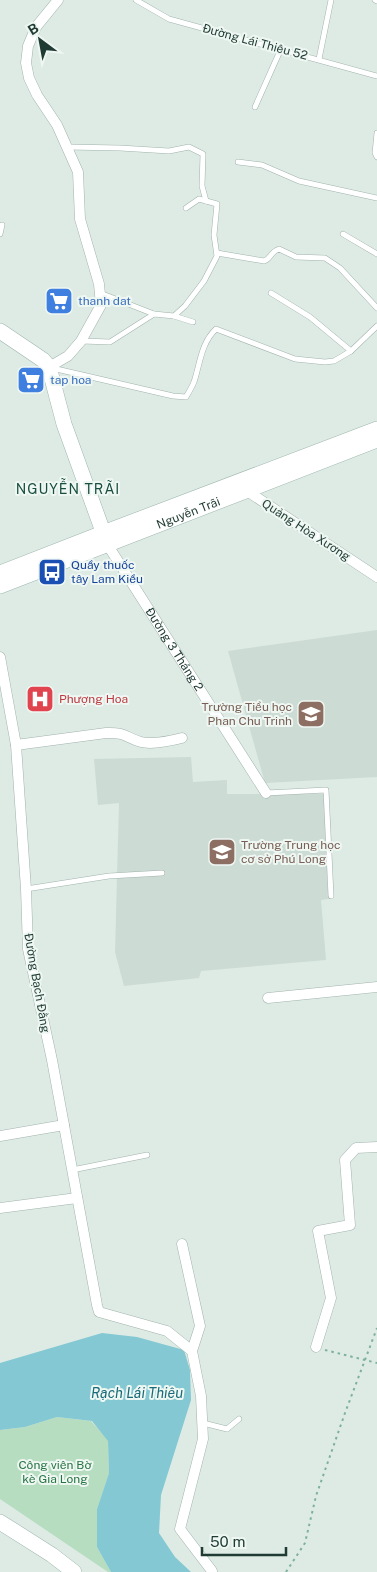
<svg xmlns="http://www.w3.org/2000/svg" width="377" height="1572" viewBox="0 0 377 1572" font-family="'Public Sans',sans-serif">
  <rect width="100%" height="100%" fill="#deebe5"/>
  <g fill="#ccdbd4">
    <path d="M377,630v147l-112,6 -37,-132z"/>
    <path d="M191,757l2,25 34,-2v14h98l3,105 -7,1 5,60 -125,11 -2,7 -75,8 -9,-34 4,-149 -21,2 -4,-46z"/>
  </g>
  <path fill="#b6ddc0" d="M57,1417l34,4 17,19 1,33 -12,36v38l14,25h-3l-108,-73v-69l25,-3z"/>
  <path fill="#83c8d3" d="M102,1333l35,4 47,13 6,20 1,30 -30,95 -2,38 16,24 16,15h-80l-14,-25v-38l12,-36 -1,-32 -16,-20 -35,-4 -32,10 -25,3v-67z"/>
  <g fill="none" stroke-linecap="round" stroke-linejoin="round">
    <defs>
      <g id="lane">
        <path d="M136,0l33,19 208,57"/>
        <path d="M375,0l2,1"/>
        <path d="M319,59l12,-59"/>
        <path d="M255,107l25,-56"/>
        <path d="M377,133l-2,20 2,4"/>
        <path d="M67,147l53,1 49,3 20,-4 14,7 -1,32 4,15"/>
        <path d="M238,162l24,3 37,16 78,17"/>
        <path d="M0,234l2,-9"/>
        <path d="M343,234l34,20"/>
        <path d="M217,253l47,8c7,-2 6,-9 15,-12l17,8 29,1 15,10 37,40"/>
        <path d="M100,293l54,21"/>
        <path d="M271,293l39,24 41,34"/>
        <path d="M174,316l19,6"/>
        <path d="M82,341l28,1 44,-28 20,2 11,-10 19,-25 13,-25 -3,-21 3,-31 -18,-5 -13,9"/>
        <path d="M52,368l121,28 13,1c3,-5 6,-10 8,-15 6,-18 7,-39 22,-53l79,30 30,3 9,-1 17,-10 26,-25"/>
        <path d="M266,793l60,-3 5,106"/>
        <path d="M26,889l83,-13 53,-3"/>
        <path d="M72,1170l75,-15"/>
        <path d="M203,1423l24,6 12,-10"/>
      </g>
      <g id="street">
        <path d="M49,367l19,-11 13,-15 20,-36 -2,-21 -19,-65 -2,-47 -21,-47 -20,-30 -8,-17 -3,-15 2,-17 8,-19 22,-27"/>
        <path d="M244,489l133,88"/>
        <path id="s1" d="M107,544l159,249"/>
        <path d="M0,657l16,88 10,144 2,60 24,111 45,245 2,7 68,19 25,20 9,45 2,43 -23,90 32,42"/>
        <path d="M16,745l90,-12c20,-1 20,5 35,9 12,3 29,-1 41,-4"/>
        <path d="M268,998l109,-11"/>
        <path d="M0,1136l64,-11"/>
        <path d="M0,1208l77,-10"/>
        <path d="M182,1244l18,82 -8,25"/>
        <path d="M316,1347l15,-49 -13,-67 32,-6 -5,-65 11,-12 21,-1"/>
      </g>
      <g id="secondary">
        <path d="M0,331l43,29 6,7 15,57 42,116"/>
        <path d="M0,573l103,-40 274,-104"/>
        <path id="s2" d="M0,586l377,-146"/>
        <path d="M0,1522l52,33 22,17"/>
      </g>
    </defs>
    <use href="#lane" stroke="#a1b3ac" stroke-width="6"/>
    <use href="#street" stroke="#a1b3ac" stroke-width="11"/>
    <use href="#secondary" stroke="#9db7ad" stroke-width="16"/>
    <g stroke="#7db09f" stroke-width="2" stroke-dasharray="2.5 4" stroke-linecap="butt">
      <path d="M325,1350l52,13"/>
      <path d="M286,1572l19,-29 11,-47 29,-83 32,-85"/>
    </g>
    <use href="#lane" stroke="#fff" stroke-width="5"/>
    <use href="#street" stroke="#fff" stroke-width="10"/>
    <use href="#secondary" stroke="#fff" stroke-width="15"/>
  </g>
  <defs>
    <symbol id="supermarket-square" viewBox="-11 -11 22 22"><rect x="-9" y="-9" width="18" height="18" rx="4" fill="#3f7fe0" stroke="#eff7f3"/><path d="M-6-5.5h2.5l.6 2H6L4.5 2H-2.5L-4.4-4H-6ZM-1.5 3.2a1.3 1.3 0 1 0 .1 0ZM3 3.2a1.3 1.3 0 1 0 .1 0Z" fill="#fff"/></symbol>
    <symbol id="bus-square" viewBox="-11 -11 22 22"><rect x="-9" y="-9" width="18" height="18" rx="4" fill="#1a4fb4" stroke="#eff7f3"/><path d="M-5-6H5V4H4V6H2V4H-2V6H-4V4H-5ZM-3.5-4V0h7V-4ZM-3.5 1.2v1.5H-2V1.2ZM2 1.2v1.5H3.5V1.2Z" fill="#fff"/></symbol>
    <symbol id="hospital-square" viewBox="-11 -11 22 22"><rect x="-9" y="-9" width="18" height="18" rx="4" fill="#e0444e" stroke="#eff7f3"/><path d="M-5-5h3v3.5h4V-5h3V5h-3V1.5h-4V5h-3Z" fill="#fff"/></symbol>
    <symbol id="school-square" viewBox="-11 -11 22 22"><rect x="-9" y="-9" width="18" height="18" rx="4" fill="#8d6e63" stroke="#eff7f3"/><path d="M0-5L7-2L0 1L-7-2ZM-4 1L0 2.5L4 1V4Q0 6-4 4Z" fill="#fff"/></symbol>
  </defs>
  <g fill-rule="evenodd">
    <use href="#supermarket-square" x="43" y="285" width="32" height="32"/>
    <use href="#supermarket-square" x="15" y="364" width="32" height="32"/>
    <use href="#bus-square" x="36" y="556" width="32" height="32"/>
    <use href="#hospital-square" x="24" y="683" width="32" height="32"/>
    <use href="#school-square" x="295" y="698" width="32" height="32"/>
    <use href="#school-square" x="206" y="836" width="32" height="32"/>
  </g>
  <g text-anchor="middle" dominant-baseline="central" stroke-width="4" stroke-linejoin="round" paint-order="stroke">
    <g font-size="12" fill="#1f3b33" stroke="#eff7f3">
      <text transform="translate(255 42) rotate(15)">Đường Lái Thiêu 52</text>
      <text stroke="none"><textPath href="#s2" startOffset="202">Nguyễn Trãi</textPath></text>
      <text transform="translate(306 530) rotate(33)">Quảng Hòa Xương</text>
      <text stroke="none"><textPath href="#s1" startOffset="125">Đường 3 Tháng 2</textPath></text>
      <text transform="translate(37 983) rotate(80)">Đường Bạch Đằng</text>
    </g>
    <g font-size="12" fill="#366cbe" stroke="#eff7f3" text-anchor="start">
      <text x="78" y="301">thanh dat</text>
      <text x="50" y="380">tap hoa</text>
    </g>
    <g font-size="12" fill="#164399" stroke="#eff7f3" text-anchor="start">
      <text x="71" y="565">Quầy thuốc<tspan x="71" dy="14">tây Lam Kiều</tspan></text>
    </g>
    <g font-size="12" fill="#be3a42" stroke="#eff7f3" text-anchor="start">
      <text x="59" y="699">Phượng Hoa</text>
    </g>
    <g font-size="12" fill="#785e54" stroke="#eff7f3" text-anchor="end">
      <text x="292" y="707">Trường Tiểu học<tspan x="292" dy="14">Phan Chu Trinh</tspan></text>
      <text x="241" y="845" text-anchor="start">Trường Trung học<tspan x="241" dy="14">cơ sở Phú Long</tspan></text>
    </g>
    <g font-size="12" fill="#277444" stroke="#eff7f3">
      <text x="55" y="1465">Công viên Bờ<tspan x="55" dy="14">kè Gia Long</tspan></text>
    </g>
    <g font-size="14" letter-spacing="1" fill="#1a4e41" stroke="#eff7f3">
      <text x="68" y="489">NGUYỄN TRÃI</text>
    </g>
    <g font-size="14" font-style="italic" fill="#176a79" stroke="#eff7f3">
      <text x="137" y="1393">Rạch Lái Thiêu</text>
    </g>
  </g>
  <g transform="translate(40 40) rotate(328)" stroke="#eff7f3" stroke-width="4" paint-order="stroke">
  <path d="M0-4L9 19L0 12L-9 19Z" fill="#1f3b33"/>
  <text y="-8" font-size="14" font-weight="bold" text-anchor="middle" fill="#1f3b33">B</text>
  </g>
  <path d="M202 1547v8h84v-8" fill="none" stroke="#1f3b33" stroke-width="2.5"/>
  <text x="210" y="1547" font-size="15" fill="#1f3b33" stroke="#eff7f3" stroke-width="4" paint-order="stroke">50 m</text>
</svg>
